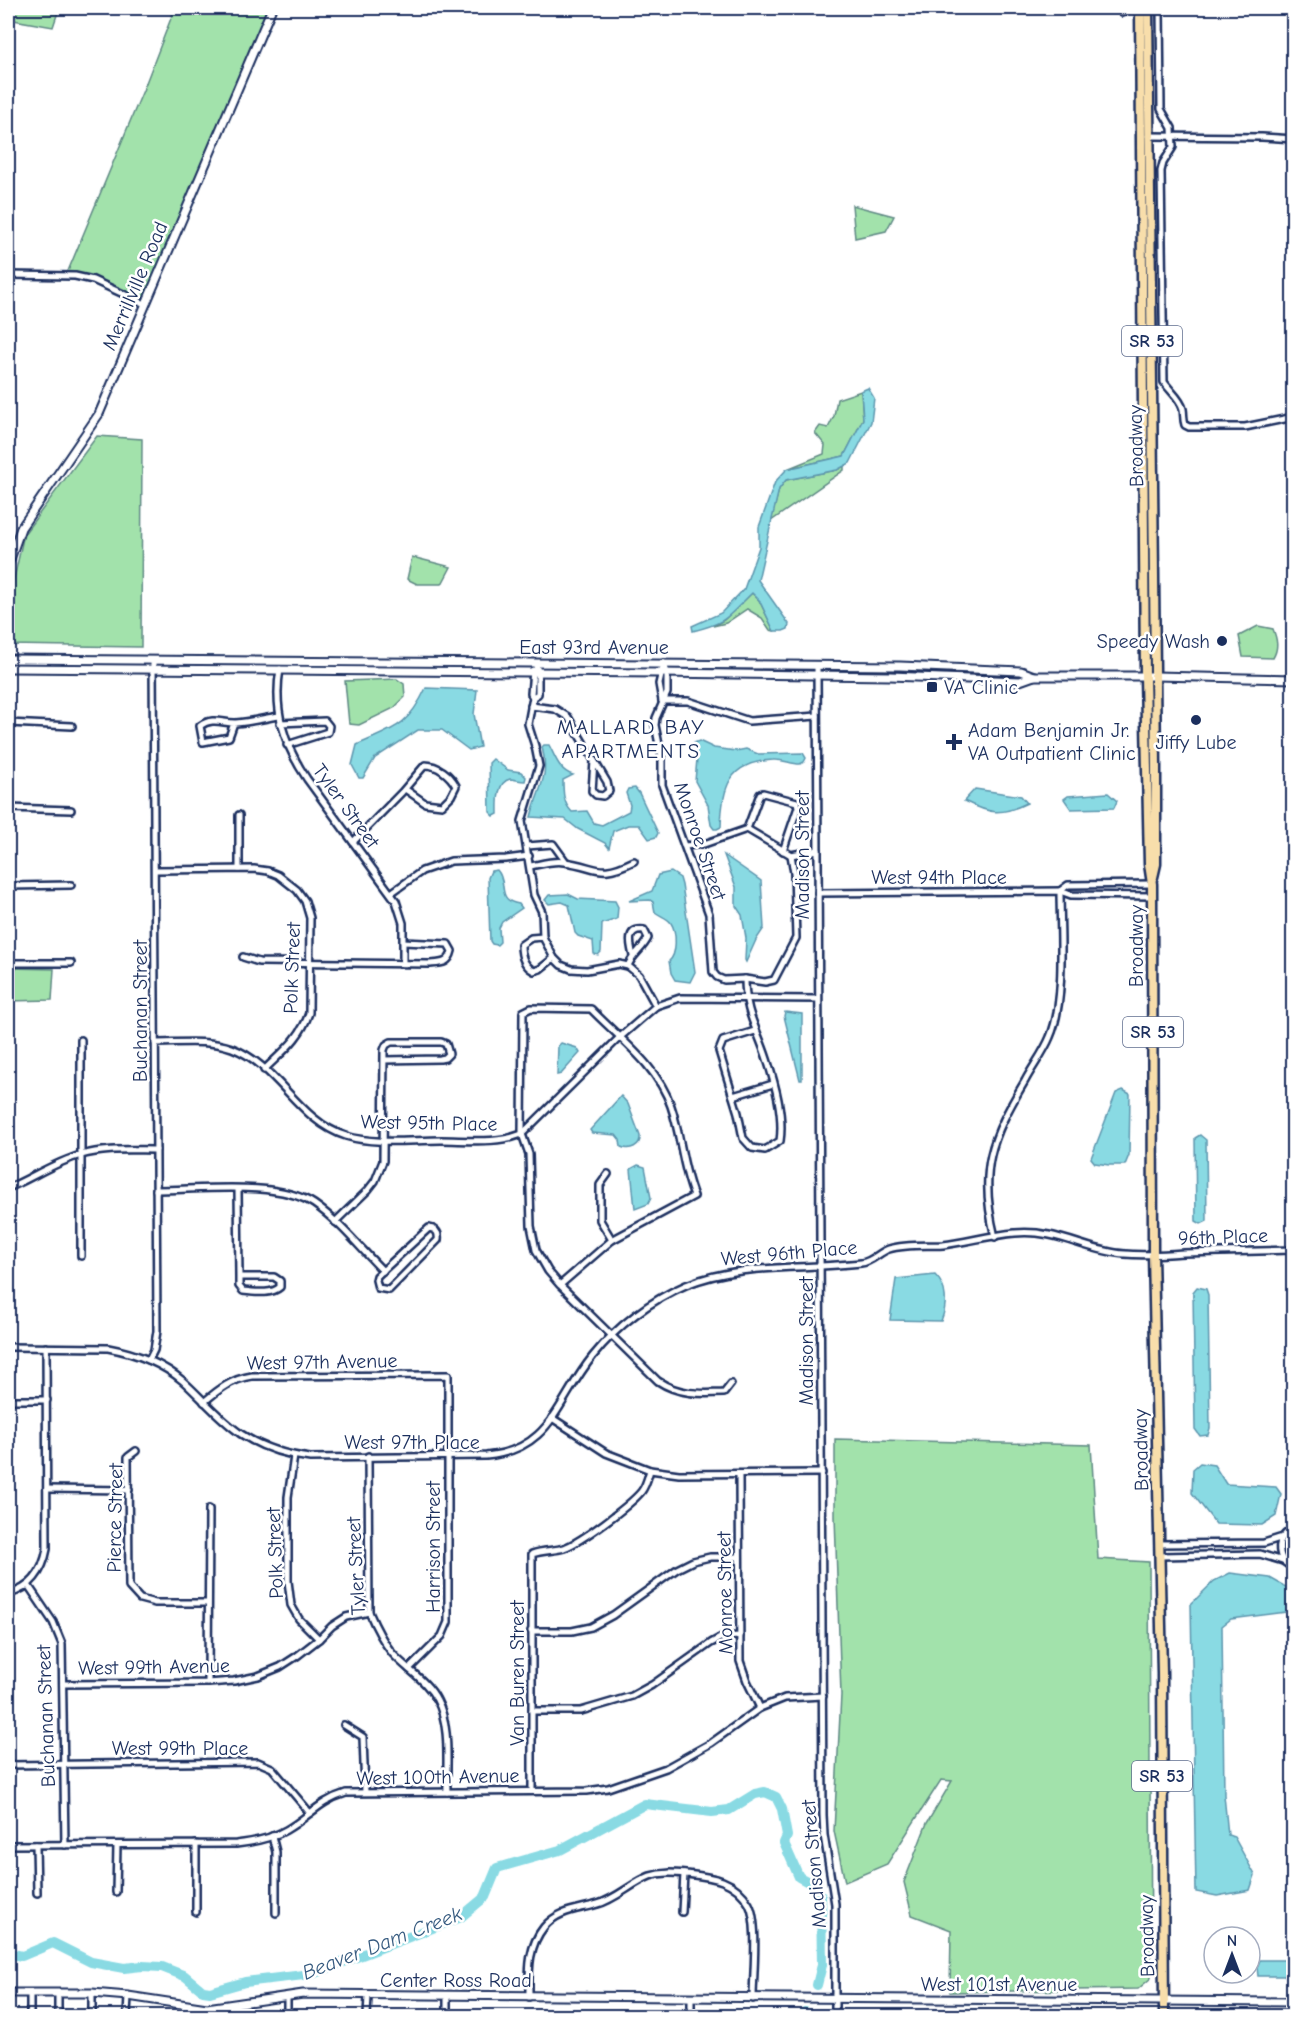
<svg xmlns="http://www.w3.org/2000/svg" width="1301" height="2024" viewBox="0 0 1301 2024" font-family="'Comic Neue',sans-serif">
  <rect width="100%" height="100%" fill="#fff"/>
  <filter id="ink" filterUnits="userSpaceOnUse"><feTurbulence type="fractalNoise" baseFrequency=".0167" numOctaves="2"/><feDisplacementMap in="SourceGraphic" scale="12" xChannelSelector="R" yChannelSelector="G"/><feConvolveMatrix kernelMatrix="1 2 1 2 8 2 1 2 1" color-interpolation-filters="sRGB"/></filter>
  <g filter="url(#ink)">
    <g fill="#a2e2ab" stroke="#5e8884" stroke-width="1.5">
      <path d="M8,8h62l-11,1 -6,18 -45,-8z"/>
      <path d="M175,8h97l-127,296 -52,-24 -27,-4 78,-188z"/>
      <path d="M852,205l42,11 -8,15 -31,7z"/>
      <path d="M861,391l2,28 -19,37 -57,13 37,-15 1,-9 -10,-12 5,-7 8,2 6,-12 3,-17z"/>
      <path d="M97,436l45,3 -1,208 -133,-2v-40l16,-71z"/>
      <path d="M844,466v4l-73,51 8,-32 7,-9 51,-10z"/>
      <path d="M412,557l39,10 -9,17h-25l-10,-5z"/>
      <path d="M752,593l7,7 15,31 -4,-1 -8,-12 -15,-9 -21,14 -13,3 11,-6z"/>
      <path d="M1258,626l15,3c4,10 6,19 0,29l-30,-1 -4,-21z"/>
      <path d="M397,679l7,5 1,13 -11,11 -35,17 -10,-1 -4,-43z"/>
      <path d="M8,968l46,1 -2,31 -44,1z"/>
      <path d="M835,1439l256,6 7,114 51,3 2,416 -13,11 -188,3 1,-62 -39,-15 -8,-33 23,-59 25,-42 -11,-1 -54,84 -42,18 -11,-51 7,-136 -6,-178z"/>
    </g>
    <g fill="#89dae3" stroke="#5d96ae" stroke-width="1.5">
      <path d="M868,388l6,10 -3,24 -21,41 -13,7 -51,10 -7,9 -21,91 31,44 -1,5 -5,2h-9l-15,-31 -7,-7c-25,24 -23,29 -59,38l-1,-5 29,-13 23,-24 15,-42v-20l16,-45 12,-13 57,-13 19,-37 -2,-28z"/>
      <path d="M426,688l51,2 -3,24 6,33 -11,3 -27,-20h-24l-43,28 -12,20h-4l-7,-13 5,-20c37,-17 50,-17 69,-57z"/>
      <path d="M699,741l15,7 22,3 10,-2 12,5 45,-1 3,5 -2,4 -4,2c-9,0 -18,-5 -27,-4 -45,2 -51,28 -52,67l-4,2h-3l-3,-4 -3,-20 -13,-24 2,-22 -3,-16z"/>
      <path d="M544,745h5c6,11 10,26 24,30l-10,5c0,12 0,23 9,32l15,-1 7,12 8,2 27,-14 1,-6 -4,-12 2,-4 7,-1 4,5 19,40 -2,4 -7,2 -10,-14h-11l-15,6 -4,17 -4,-5 -27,-14 -13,-10 -34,-2c7,-29 19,-39 11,-70z"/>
      <path d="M493,759l15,11 13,2 5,5 -1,4c-5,0 -11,-2 -15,-2 -14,3 -12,26 -12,35l-4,2 -4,-4 -1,-49z"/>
      <path d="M975,789l46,7 6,7c-26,13 -37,11 -63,-2z"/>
      <path d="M1108,793l9,8 -3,7 -43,1 -7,-10 4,-3z"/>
      <path d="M724,855l37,26 3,47 -8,12 -10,22 -1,-2 1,-22 -4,-23 -6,-9v-19z"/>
      <path d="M497,870c12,13 -2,30 22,34l3,4 -20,14 -3,6 1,14 -3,3 -5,-1 -2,-3 -2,-63 3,-7z"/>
      <path d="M671,872l9,6 2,7 13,87 -5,10 -15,-2 -4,-7 -2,-12c8,-6 8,-29 2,-38 -3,-5 -11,-7 -16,-11l-2,-10 -3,-2 -21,1 23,-10 6,-16z"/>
      <path d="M568,894l10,5 37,2 3,6 -1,12 -15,5 -1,28 -3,3 -4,-1 -1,-13 -15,-5 -3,-3 -6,-28 -7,-3 -13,2 -4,-4 4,-5z"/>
      <path d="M785,1012l17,2v66h-2l-16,-64z"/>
      <path d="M561,1043l16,5 3,5 -19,21 -4,1 1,-29z"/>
      <path d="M1123,1090l7,4 -1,61 -4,10h-16l-14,-2 -4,-5 25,-65z"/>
      <path d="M621,1096l7,8 12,32c1,10 -10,15 -19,11l-1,-7 -4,-5 -24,-2 -2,-3z"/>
      <path d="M1200,1135l6,5 1,81 -6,3 -5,-3 -1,-83z"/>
      <path d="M638,1165l7,2 6,31 -3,6 -13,5 -4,-40z"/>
      <path d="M935,1275c13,12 12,31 6,46l-51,-1 6,-41z"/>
      <path d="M1197,1287l9,2 2,6 2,133 -2,7 -8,1 -5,-7 -2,-137z"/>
      <path d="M1200,1463l14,2 12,19 50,3 5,7 -5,22 -14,9 -46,-1 -24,-31 1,-24z"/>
      <path d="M1230,1573l40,5 23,13 1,20 -63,8 -9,7 2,169 4,40 6,2 21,38 -5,15 -33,6 -21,-4 -5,-288 23,-23z"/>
      <path d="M1260,1960h33v16h-35l-1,-9z"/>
    </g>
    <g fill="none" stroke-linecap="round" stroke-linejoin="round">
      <g stroke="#89dae3" stroke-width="10">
        <path d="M8,1953l14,3 31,-13 38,19 33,6 18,-2 20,1 23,9 18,15 7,1 35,-10 67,-8 149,-57 24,-20 12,-29 63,-18 85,-46 67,8 17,-2 26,-16 10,-2 11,5 6,12 5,27 -3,7 15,34 17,9 5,10 1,69 -5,20"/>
        <path d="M803,2016l2,-4"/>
      </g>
      <defs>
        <g id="minor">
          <path d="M1122,8v5"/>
          <path d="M1160,8l1,101 11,19 1,19 -10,16 -2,8 3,211c6,9 17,17 19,27 1,5 0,10 2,16l4,2h56l49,-10"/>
          <path d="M1148,136l114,1 32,2"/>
          <path d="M8,275l67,1 18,4 52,24"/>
          <path d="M535,663l3,8v23l-5,3 -5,27 7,22 4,20 -17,55 12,74 8,17 1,25 11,21 7,7 10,4 16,1 32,-6 9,2 11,9 17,31"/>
          <path d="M664,663l3,10v20l-11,25 -1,7 7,34v26l47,129 4,58 4,5 7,3 21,-1 20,3 9,-2 22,-42 -2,-65 -3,-18"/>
          <path d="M817,665l6,1150 1,20 11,69v112"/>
          <path d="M280,669c-7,41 4,76 27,110l89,122 7,22v40"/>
          <path d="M533,670l-2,24 2,3"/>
          <path d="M662,701h26l61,20 68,-5"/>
          <path d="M662,701l-3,-17 5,-21"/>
          <path d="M531,706l24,3 13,8 39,65 2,9 -6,5 -7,-1 -4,-4 2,-30"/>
          <path d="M8,723l64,3"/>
          <path d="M234,723l-5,14 -26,5 -3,-16c13,-10 24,-2 36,-3 14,-1 29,-5 43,-7"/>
          <path d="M280,723l45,-2 4,5 -1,6 -41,13"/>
          <path d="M8,808l63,2"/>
          <path d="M239,815v54"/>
          <path d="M747,829l13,-35 3,-1 34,9 1,5 -15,44"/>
          <path d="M353,842l49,-50 23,-27c13,0 25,10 31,21l-5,10 -9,9 -17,-2 -20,-14"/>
          <path d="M527,846l26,-2 13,18"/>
          <path d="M685,846l19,-2 43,-15 44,26 27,-5"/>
          <path d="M531,866c10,-2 23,-6 33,-4 34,4 34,17 70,-1"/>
          <path d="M155,870l99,-1 14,2 10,4 19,15 8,11 5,17 -1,95c-8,25 -27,39 -45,57"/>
          <path d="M8,886l63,-1"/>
          <path d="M1060,891l8,-6 84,-1"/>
          <path d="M391,893l31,-22 29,-10 55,-2 23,-3"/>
          <path d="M818,893l242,-2 11,4 81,1"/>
          <path d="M543,937l-12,1 -10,7c0,11 3,21 13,26l6,-2 14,-11"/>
          <path d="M243,957l16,5 170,2c12,-1 20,0 23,-13l-4,-7 -45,-2"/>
          <path d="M8,963h63"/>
          <path d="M628,966c4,-11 15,-17 20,-28l-4,-8c-18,-2 -14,14 -11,26"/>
          <path d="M745,979c0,34 12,49 22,80 8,25 17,56 13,82l-15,9 -13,-2 -9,-10 -5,-25 -19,-62 4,-10 32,-10"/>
          <path d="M81,1040v216"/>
          <path d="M155,1043c24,0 53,-4 77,5 46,17 66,73 114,88 29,9 65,4 95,4 26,0 56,4 81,-6l97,-96 37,-32 24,-8 138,1"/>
          <path d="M733,1096l40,-12"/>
          <path d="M608,1174l-8,11v35l12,20"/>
          <path d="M8,1188c24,-10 47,-26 73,-33 24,-7 49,-5 75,-5"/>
          <path d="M238,1189l1,88v9l4,5c12,1 28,4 37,-4v-6l-6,-4h-35"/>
          <path d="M156,1190c44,0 122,-10 158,14 26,18 47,45 69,67"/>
          <path d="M335,1222l33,-32 7,-9 8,-20 1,-111 2,-5 5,-3h50l5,2 3,10 -4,4 -5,1 -56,1"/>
          <path d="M429,1228c7,1 10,4 9,12l-49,50 -11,-2 -2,-8 1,-4z"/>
          <path d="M995,1237c-17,-67 -4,-99 30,-156 8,-15 19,-29 25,-44 16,-36 10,-106 10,-146"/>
          <path d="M560,1285l52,-45 82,-44c-12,-29 -13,-61 -23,-90 -14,-41 -51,-67 -80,-97l-60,-1 -8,4 -1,122 7,20 2,72 5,24 12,21 12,14 98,96c21,14 42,13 66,12l7,-9"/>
          <path d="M8,1347l100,1c27,5 54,15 75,33 19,17 36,38 58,53 20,13 45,21 69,24l176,-2c66,-6 71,-56 107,-100 24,-30 58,-56 93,-71 57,-23 116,-15 175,-22 11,-1 18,-11 28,-14 17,-5 37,-3 54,-4 24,-3 48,-10 72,-12 43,-4 70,18 110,21 20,2 40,0 59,-1 37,-1 73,-2 110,-3"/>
          <path d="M149,1360l5,-10 3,-19 -4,-671"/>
          <path d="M8,1400h39"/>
          <path d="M204,1402c15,-13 28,-23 48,-26l196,-1v247l-6,14 -33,33"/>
          <path d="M552,1418l54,35 44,17 29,4 143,-1"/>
          <path d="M136,1451l-8,6 1,130 11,12 15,4h52"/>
          <path d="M294,1456l-6,41v84l3,24 8,14 20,20"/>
          <path d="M368,1456l1,156c6,14 13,28 23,41 14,16 35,27 45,47 14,26 9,63 10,92"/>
          <path d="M739,1474l1,187 7,20 13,27"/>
          <path d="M47,1489l82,1"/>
          <path d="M1160,1544l104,-1 19,-6"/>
          <path d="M1160,1556l100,-2 23,7 11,8"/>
          <path d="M1283,1561c-7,-14 -3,-26 11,-33"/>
          <path d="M28,1585l25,37 9,22 3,201"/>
          <path d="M8,1594c23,-5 35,-23 39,-45l-1,-202"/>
          <path d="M531,1631h41l19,-4 22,-12 64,-46 16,-8 17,-4h29"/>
          <path d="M208,1683l1,-174"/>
          <path d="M63,1684l145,-1 26,-2 24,-5 22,-9 17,-11 22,-17 13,-13 14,-9 23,-5"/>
          <path d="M532,1711h49l51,-15 20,-11 59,-42 11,-6 18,-1"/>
          <path d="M344,1725l19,12 2,55"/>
          <path d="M8,1765l250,-3 14,6 38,45"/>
          <path d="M532,1791v-237c11,-4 22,-3 32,-6 17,-6 65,-42 77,-56 5,-6 7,-15 9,-22"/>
          <path d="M272,1836l4,16v61"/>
          <path d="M196,1844v68"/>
          <path d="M8,1845l228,-1c17,-2 35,-5 50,-14 23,-13 33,-29 60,-37l241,-2 21,-3 58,-20 45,-25 49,-35 25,-10 38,-2"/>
          <path d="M36,1845l1,48"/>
          <path d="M116,1892l1,-47"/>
          <path d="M682,1912l2,-38"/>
          <path d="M30,1993v23"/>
          <path d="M58,1993v23"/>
          <path d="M447,1997v19"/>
          <path d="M529,1997c0,-25 -2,-49 15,-70 14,-17 34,-17 54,-23 18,-5 34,-21 52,-28 12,-4 24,-3 36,-2 25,3 49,5 63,30 10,19 4,71 4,95"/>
          <path d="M92,2016v-23"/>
          <path d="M127,2016l1,-20"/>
          <path d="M207,2016v-8"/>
          <path d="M287,2016v-19"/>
          <path d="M367,2016l1,-20"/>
          <path d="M691,2016v-17"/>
        </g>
        <g id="tertiary">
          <path d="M8,565l13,-37 78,-114 173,-406"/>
          <path d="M8,659l892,7 121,5 13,5"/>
          <path d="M8,668l652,5 230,3 130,5 14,-5h121l139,3"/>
          <path d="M8,1993h84l36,3 79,12 96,-14 991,8"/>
        </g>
        <g id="primary">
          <path d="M1140,8l5,668 4,188 3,20 1,370 9,419 2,343"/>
          <path d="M1148,8l8,758v98l-3,13"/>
        </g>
      </defs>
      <use href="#minor" stroke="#1b2f5e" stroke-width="10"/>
      <use href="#tertiary" stroke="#1b2f5e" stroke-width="11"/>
      <use href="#primary" stroke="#1b2f5e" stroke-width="13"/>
      <use href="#minor" stroke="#fff" stroke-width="5"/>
      <use href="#tertiary" stroke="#fff" stroke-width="7"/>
      <use href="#primary" stroke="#f8deab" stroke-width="8"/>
    </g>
  </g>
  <g fill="#1b2f5e" stroke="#fff" stroke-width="2">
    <circle cx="1222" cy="641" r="6"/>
    <rect x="926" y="681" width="12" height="12" rx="3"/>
    <circle cx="1196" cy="720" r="6"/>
    <path d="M951 733h6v6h6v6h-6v6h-6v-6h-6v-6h6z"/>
  </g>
  <g text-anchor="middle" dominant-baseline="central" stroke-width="5" stroke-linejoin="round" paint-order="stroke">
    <g fill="#fff" stroke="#5f6d8e" stroke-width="1.5">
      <rect x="1122" y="326" width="60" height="30" rx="4.5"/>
      <rect x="1123" y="1017" width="60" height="30" rx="4.5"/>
      <rect x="1132" y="1761" width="60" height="30" rx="4.5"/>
    </g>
    <g font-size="18" font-weight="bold" fill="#1b2f5e">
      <text x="1152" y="341">SR 53</text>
      <text x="1153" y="1032">SR 53</text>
      <text x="1162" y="1776">SR 53</text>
    </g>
    <g font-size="20" fill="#1b2f5e" stroke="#fff">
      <text transform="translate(135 286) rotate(-67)">Merrillville Road</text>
      <text transform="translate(1136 446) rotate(-91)">Broadway</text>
      <text x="594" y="647">East 93rd Avenue</text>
      <text transform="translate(346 806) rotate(54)">Tyler Street</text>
      <text transform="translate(700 841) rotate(71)">Monroe Street</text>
      <text transform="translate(802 855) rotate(-90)">Madison Street</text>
      <text x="939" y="877">West 94th Place</text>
      <text transform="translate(1136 946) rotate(-90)">Broadway</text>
      <text transform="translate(292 968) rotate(-88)">Polk Street</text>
      <text transform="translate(140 1011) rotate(-90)">Buchanan Street</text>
      <text transform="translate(429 1123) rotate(1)">West 95th Place</text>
      <text transform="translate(1223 1237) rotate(-2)">96th Place</text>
      <text transform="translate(789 1253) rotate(-5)">West 96th Place</text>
      <text transform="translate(806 1341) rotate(-90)">Madison Street</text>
      <text transform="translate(322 1362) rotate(-1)">West 97th Avenue</text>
      <text x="412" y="1442">West 97th Place</text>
      <text transform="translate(1141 1450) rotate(-91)">Broadway</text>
      <text transform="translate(115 1518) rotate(-89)">Pierce Street</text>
      <text transform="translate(433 1547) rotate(-90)">Harrison Street</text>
      <text transform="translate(275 1553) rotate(-92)">Polk Street</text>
      <text transform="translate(356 1566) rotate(-93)">Tyler Street</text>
      <text transform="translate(725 1593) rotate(-91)">Monroe Street</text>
      <text transform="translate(154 1667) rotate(-1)">West 99th Avenue</text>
      <text transform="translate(517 1673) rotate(-90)">Van Buren Street</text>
      <text transform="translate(46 1716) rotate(-92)">Buchanan Street</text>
      <text x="180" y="1748">West 99th Place</text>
      <text transform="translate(438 1777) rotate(-1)">West 100th Avenue</text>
      <text transform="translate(814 1864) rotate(-95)">Madison Street</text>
      <text transform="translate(1147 1936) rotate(-91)">Broadway</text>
      <text x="456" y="1980">Center Ross Road</text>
      <text x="999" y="1984">West 101st Avenue</text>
    </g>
    <g font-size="20" fill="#1b2f5e" stroke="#fff" text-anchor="start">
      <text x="1210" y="641" text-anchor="end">Speedy Wash</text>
      <text x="944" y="687">VA Clinic</text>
      <text x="968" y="730">Adam Benjamin Jr.<tspan x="968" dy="23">VA Outpatient Clinic</tspan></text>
      <text x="1196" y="742" text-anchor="middle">Jiffy Lube</text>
    </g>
    <g font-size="21" letter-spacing="1.5" fill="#1b2f5e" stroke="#fff">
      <text x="631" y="727">MALLARD BAY<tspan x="631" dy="24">APARTMENTS</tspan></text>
    </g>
    <g font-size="21" font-style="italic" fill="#365a7f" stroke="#fff">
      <text transform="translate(382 1943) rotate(-21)">Beaver Dam Creek</text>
    </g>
  </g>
  <rect width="1301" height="2024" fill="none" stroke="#fff" stroke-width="30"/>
  <rect x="15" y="15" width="1271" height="1994" fill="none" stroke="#1b2f5e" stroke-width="2" filter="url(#ink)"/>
  <g transform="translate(1232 1955)"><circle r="28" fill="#ffffff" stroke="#a4acbf" stroke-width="1.5"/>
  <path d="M0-4.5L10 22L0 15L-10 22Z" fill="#1b2f5e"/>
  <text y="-9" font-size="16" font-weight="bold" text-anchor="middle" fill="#1b2f5e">N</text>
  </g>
</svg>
